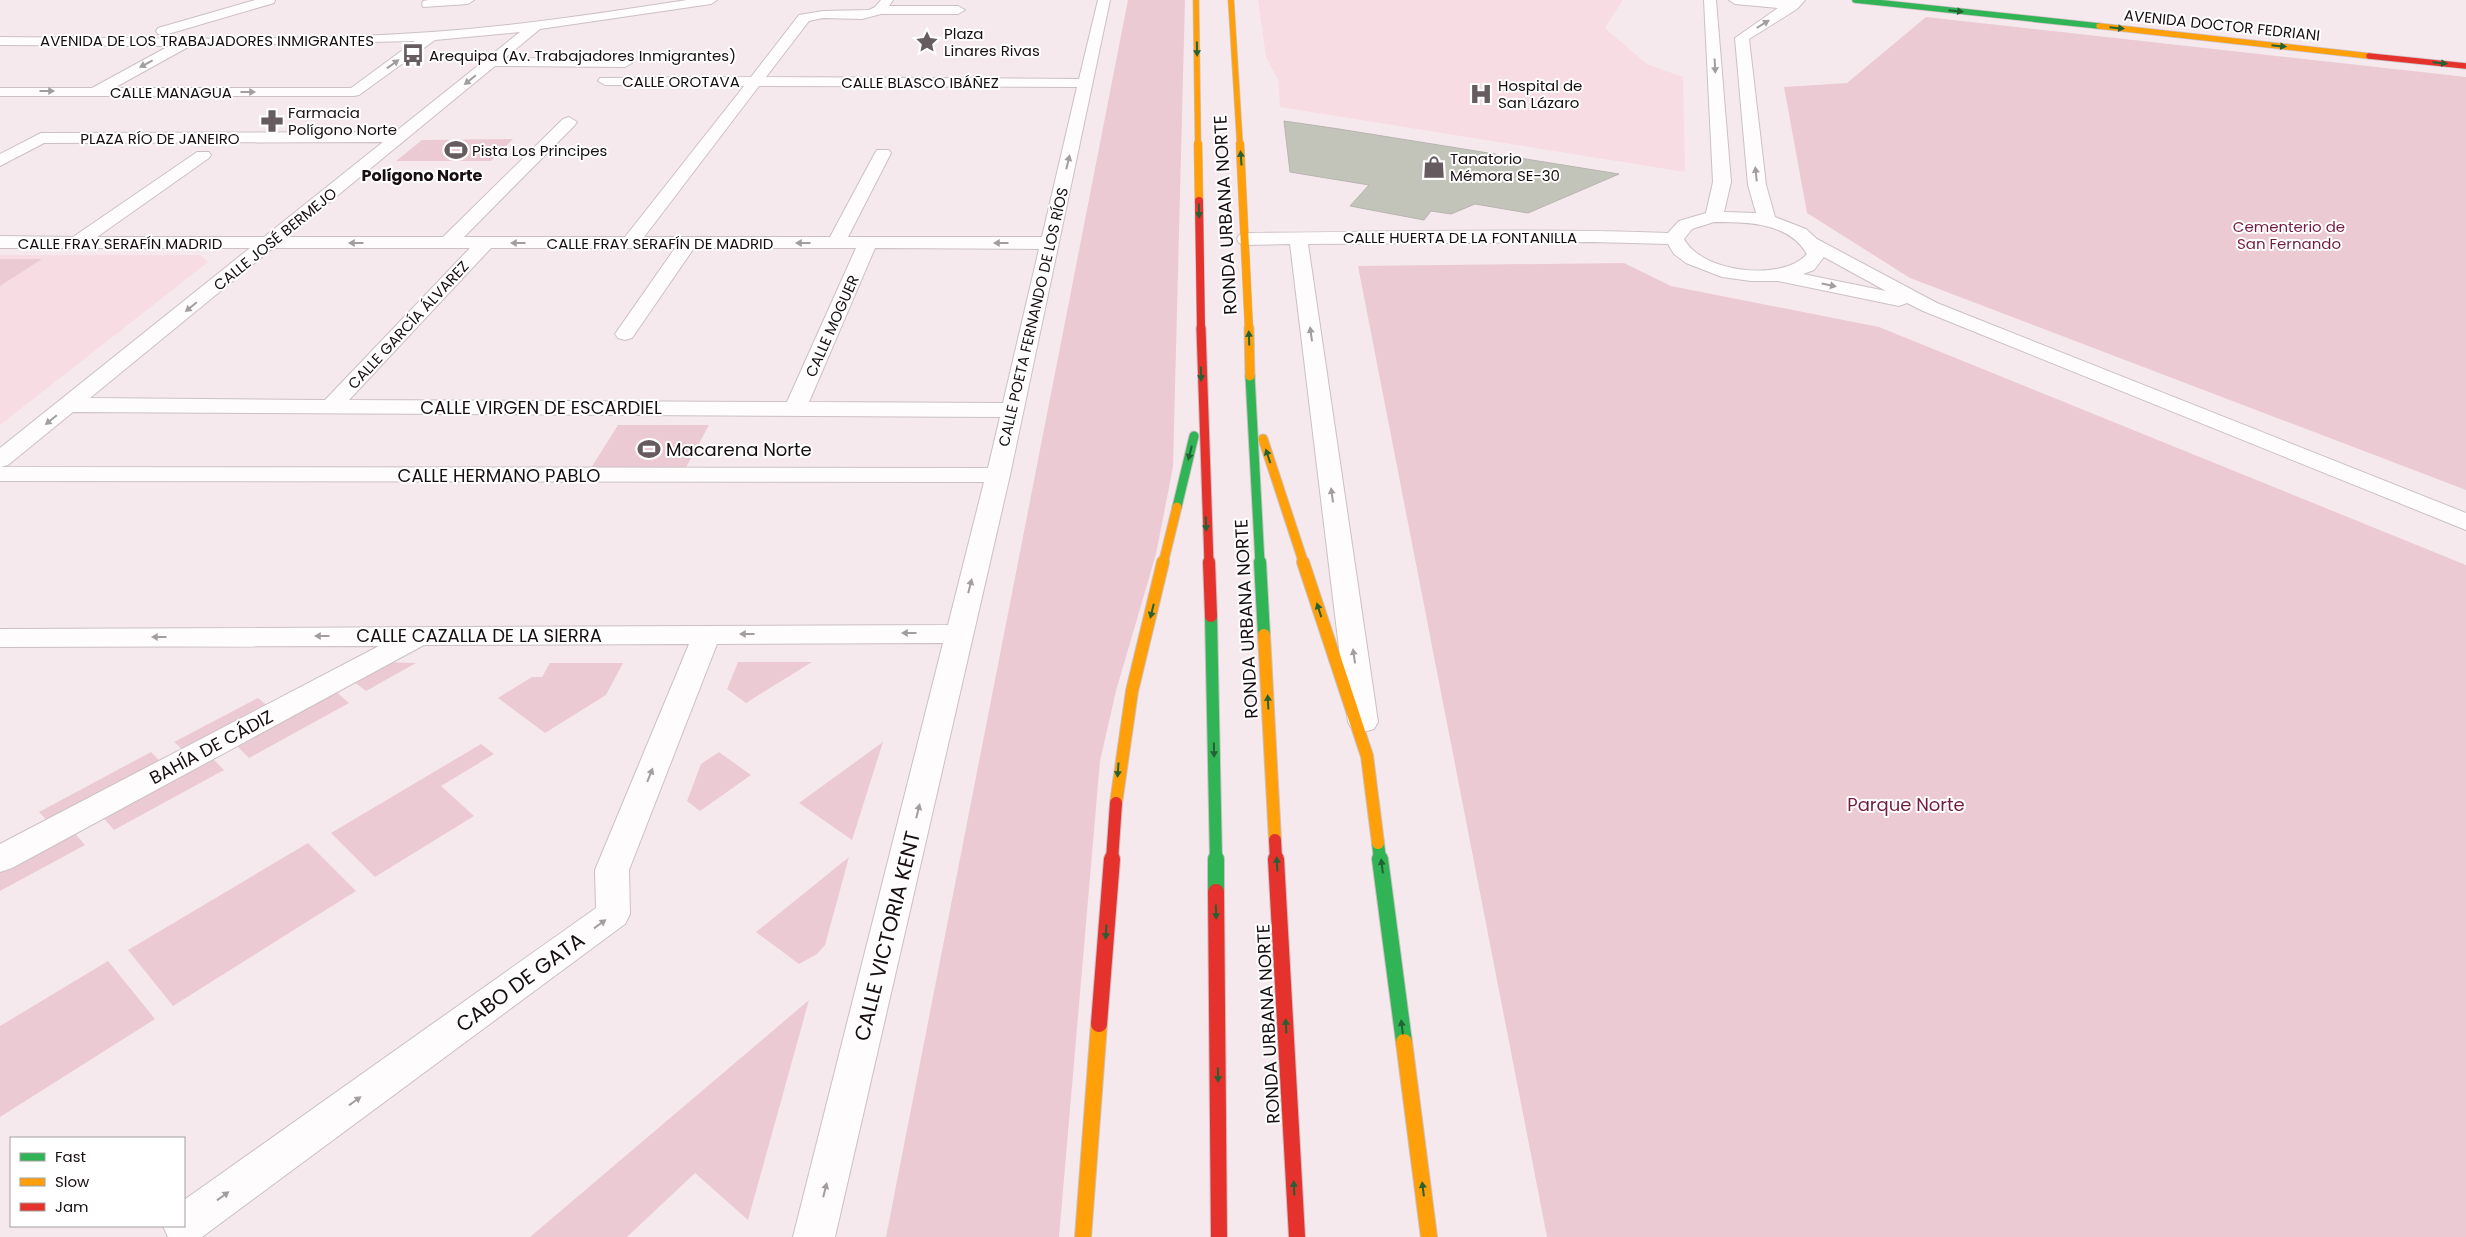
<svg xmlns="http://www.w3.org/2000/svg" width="2466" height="1237" viewBox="0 0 2466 1237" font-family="Poppins,sans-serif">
  <rect width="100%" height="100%" fill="#f6e9ed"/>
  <g fill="#f8dce4">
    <path d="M1258,0h365l-18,28 42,36 36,13 2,95 -405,-65 -2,-27 -12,-23z"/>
    <path d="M0,255h200l8,7 -208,163z"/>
  </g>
  <g fill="#eccad4">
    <path d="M1128,0h57l-12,467 -17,87 -40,137 -16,70 -41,476h-173z"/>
    <path d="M1926,17l540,60v413l-556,-212 -103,-65 -23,-126 63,-4z"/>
    <path d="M513,139l-22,22h-95l26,-21z"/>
    <path d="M0,259h42l-42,27z"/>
    <path d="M1624,263l47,23 208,41 587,238v672h-919l-189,-971z"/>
    <path d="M618,425h91l-26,48h-95z"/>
    <path d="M381,662l35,1 -50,28 -16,-12z"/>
    <path d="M738,662h74l-66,41 -19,-14z"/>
    <path d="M550,663h73l-17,32 -61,38 -47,-35 34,-21h10z"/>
    <path d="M332,688l17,15 -100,55 -16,-16z"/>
    <path d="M258,698l11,9 -84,45 -11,-10z"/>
    <path d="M883,742l-31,98 -53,-37z"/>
    <path d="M481,744l13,10 -53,32 33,30 -99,61 -44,-44z"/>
    <path d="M151,752l12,12 -113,60 -11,-12z"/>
    <path d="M719,752l32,23 -51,36 -13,-10 14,-37z"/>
    <path d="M210,756l14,14 -110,60 -14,-16z"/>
    <path d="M71,829l14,16 -85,46v-23z"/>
    <path d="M308,843l48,48 -183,115 -45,-56z"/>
    <path d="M849,857l-24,88 -8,9 -18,10 -43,-32z"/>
    <path d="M108,961l47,58 -155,98v-91z"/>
    <path d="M809,1000l-61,220 -53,-47 -68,64h-97z"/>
  </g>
  <path fill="#c3c4b9" stroke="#b7b4b1" d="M1284,121l55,8 280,45 -91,39 -53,-9 -24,10 -20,-3 -7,9 -74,-14 19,-21 -79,-13z"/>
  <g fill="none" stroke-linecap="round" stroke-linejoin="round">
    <defs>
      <g id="street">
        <path d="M255,0h20l-1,3 -106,31h-10l-2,-3 2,-3z"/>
        <path d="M429,0h45l-6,4 -45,3 -1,-3 1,-3z"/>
        <path d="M687,0h30l-6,4 -171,25 -35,29 120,1 7,4 -7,4 -130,-1 -208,171h156l120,-118 6,-2 8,5 -2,3 -111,112h161l119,-151 -139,-1 -7,-4 2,-3 151,-1 48,-62 24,-4 46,-1 6,-3 6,-7h12l-4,6h69l7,4 -7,4h-77l-19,5 -39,-1 -14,3 -43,56 313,2 19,-79h12l-100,475 -175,762h-42l150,-594 -226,1 -88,226 1,44 -5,10 -423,313h-34l-5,-11h21v-26l412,-292 -1,-38 94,-226 -265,1 -412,223 -12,4v-28l379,-198 -379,1v-18l948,-4 36,-143 -984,-1v-33l250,-200h-250v-12l73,1 124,-85h12l2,3 -2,3 -112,79h167l119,-95 -339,1 -44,23v-12l41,-21 354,-1 125,-100 -85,8 -76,55 -5,1h-354v-8h92l77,-42 -169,-1v-8c144,1 288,5 432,-5 86,-6 170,-19 255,-32zM415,41l-64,47h-237l76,-42zM759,86l318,1 -35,150h-194l43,-84 -2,-3h-12l-2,3 -45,84h-186zM273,248h197l-145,152 -235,-2zM491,248h184l-60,86 3,4 7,2 7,-2 62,-90h162l-69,154 -438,-2zM875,248l164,1 -36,154 -194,-1zM73,412l927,5 -12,51 -987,-1 7,-2z"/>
        <path d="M1704,0h12l15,182 -7,30 32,1 -8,-28 -13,-147 43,-30 -43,-4 -6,-4h76l-8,9 -48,30 17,146 9,32 31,12 11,10 120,64 529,210v17l-543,-219 -16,-8 -8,3 -121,-25h-27l-29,-4 -36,-14 -12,-9 -6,-10 -76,-2 -284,2 70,478 -4,7 -11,3 -11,-3 -4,-7 -58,-478 -44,1 -7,-2 -2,-4 2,-4 7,-2c140,-1 282,-5 422,0l11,-12 27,-8 7,-31zM1714,222c33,0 74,0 93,32 -24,28 -105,19 -123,-15l8,-10zM1824,257l62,34 -83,-17 11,-4z"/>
      </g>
      <path id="fast-far3" d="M1855,0l244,26"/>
      <g id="fast-far2">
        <path d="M1250,376l10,188"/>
        <path d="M1177,507l17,-71"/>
      </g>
      <g id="fast-far1">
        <path d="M1260,562l4,73"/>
        <path d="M1211,616l5,244"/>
        <path d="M1378,843l2,17"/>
      </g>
      <g id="fast">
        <path d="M1216,859v33"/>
        <path d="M1380,859l24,183"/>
      </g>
      <g id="slow-far4">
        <path d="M1196,0l2,146"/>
        <path d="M1231,0l9,146"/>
        <path d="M2099,26l270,30"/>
      </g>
      <g id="slow-far3">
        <path d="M1198,144l1,57"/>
        <path d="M1240,144l9,186"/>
      </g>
      <g id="slow-far2">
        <path d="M1249,328l1,48"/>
        <path d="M1263,439l41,125"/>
        <path d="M1163,564l14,-57"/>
      </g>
      <g id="slow-far1">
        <path d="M1303,562l64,194 11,87"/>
        <path d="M1264,635l11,205"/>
        <path d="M1116,803l16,-112 31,-129"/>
      </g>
      <g id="slow">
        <path d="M1404,1042l25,195"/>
        <path d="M1083,1237l16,-213"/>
      </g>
      <path id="jam-far4" d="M2369,56l97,10"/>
      <path id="jam-far3" d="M1199,201l2,129"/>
      <path id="jam-far2" d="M1201,328l8,236"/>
      <g id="jam-far1">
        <path d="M1209,562l2,54"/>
        <path d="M1275,840l1,20"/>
        <path d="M1112,860l4,-57"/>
      </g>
      <g id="jam">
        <path d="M1276,859l21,378"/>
        <path d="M1216,892l3,345"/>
        <path d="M1099,1024l13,-165"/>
      </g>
    </defs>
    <use href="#street" stroke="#ccc0c4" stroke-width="2"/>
    <use href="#fast-far3" stroke="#ccc0c4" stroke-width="7"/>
    <use href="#fast-far2" stroke="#ccc0c4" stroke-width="11"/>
    <use href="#fast-far1" stroke="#ccc0c4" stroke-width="14"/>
    <use href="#fast" stroke="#ccc0c4" stroke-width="18"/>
    <use href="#slow-far4" stroke="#ccc0c4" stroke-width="7"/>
    <use href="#slow-far3" stroke="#ccc0c4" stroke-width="9"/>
    <use href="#slow-far2" stroke="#ccc0c4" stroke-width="11"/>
    <use href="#slow-far1" stroke="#ccc0c4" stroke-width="14"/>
    <use href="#slow" stroke="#ccc0c4" stroke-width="18"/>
    <use href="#jam-far4" stroke="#ccc0c4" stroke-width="7"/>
    <use href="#jam-far3" stroke="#ccc0c4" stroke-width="9"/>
    <use href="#jam-far2" stroke="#ccc0c4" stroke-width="11"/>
    <use href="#jam-far1" stroke="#ccc0c4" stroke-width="14"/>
    <use href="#jam" stroke="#ccc0c4" stroke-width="18"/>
    <use href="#street" fill="#fefcfc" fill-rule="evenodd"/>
    <use href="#fast-far3" stroke="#30b455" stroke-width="5.5"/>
    <use href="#fast-far2" stroke="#30b455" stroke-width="9"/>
    <use href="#fast-far1" stroke="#30b455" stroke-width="12"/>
    <use href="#fast" stroke="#30b455" stroke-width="16"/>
    <use href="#slow-far4" stroke="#ff9f0a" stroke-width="5.5"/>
    <use href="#slow-far3" stroke="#ff9f0a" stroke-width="8"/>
    <use href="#slow-far2" stroke="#ff9f0a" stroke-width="9"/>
    <use href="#slow-far1" stroke="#ff9f0a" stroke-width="12"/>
    <use href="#slow" stroke="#ff9f0a" stroke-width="16"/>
    <use href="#jam-far4" stroke="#e5322d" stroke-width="5.5"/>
    <use href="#jam-far3" stroke="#e5322d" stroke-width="8"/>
    <use href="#jam-far2" stroke="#e5322d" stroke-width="9"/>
    <use href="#jam-far1" stroke="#e5322d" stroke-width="12"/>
    <use href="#jam" stroke="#e5322d" stroke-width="16"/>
  </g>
  <defs><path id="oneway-solid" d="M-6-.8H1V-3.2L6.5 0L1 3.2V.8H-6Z" transform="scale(1.25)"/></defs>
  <g fill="#246133">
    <use href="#oneway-solid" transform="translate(1956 11) rotate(6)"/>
    <use href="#oneway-solid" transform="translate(2117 28) rotate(6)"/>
    <use href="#oneway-solid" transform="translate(2279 46) rotate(6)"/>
    <use href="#oneway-solid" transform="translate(1197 49) rotate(89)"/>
    <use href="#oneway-solid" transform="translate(2440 63) rotate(6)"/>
    <use href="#oneway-solid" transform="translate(1241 158) rotate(-94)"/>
    <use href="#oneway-solid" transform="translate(1199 211) rotate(89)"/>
    <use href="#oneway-solid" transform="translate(1249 338) rotate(-92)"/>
    <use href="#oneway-solid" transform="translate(1201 374) rotate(89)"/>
    <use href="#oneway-solid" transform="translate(1190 453) rotate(104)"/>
    <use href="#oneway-solid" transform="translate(1268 456) rotate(-108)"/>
    <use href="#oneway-solid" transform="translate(1206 524) rotate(88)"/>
    <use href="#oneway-solid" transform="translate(1319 610) rotate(-108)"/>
    <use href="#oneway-solid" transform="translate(1152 611) rotate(104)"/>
    <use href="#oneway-solid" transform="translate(1268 702) rotate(-93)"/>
    <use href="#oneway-solid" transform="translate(1214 750) rotate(89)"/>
    <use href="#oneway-solid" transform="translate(1118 770) rotate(94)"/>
    <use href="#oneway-solid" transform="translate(1277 864) rotate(-93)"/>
    <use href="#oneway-solid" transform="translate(1382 866) rotate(-97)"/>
    <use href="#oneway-solid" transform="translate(1216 912) rotate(89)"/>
    <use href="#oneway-solid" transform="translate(1106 932) rotate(94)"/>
    <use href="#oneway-solid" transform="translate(1286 1026) rotate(-93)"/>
    <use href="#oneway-solid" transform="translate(1402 1027) rotate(-97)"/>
    <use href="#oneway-solid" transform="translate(1218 1075) rotate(89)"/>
    <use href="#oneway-solid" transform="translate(1294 1188) rotate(-93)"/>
    <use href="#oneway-solid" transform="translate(1423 1189) rotate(-97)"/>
  </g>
  <g fill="#a29d9e">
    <use href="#oneway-solid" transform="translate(1763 24) rotate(-32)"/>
    <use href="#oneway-solid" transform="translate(146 64) rotate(152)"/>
    <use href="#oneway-solid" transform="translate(393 64) rotate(-36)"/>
    <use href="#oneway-solid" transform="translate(1715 66) rotate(87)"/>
    <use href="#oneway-solid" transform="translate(470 80) rotate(141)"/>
    <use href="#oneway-solid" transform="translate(47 91)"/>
    <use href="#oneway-solid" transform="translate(248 92)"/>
    <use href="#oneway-solid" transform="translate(1068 162) rotate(-77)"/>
    <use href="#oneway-solid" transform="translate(1756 174) rotate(-96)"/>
    <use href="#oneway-solid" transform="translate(356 243) rotate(-180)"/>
    <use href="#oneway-solid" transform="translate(518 243) rotate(-180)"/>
    <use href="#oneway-solid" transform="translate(803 243) rotate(-180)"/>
    <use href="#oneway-solid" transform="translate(1001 243) rotate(-180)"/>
    <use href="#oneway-solid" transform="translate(1829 285) rotate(12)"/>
    <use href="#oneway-solid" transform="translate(191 307) rotate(141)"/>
    <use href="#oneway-solid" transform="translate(1311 334) rotate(-98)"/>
    <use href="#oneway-solid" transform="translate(51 420) rotate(141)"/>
    <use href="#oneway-solid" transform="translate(1332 495) rotate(-98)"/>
    <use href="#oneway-solid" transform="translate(970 586) rotate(-76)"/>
    <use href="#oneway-solid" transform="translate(909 633) rotate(-180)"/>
    <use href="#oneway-solid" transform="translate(747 634) rotate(180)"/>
    <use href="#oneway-solid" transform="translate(322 636) rotate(180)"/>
    <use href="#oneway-solid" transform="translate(159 637) rotate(180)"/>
    <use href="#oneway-solid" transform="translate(1354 656) rotate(-98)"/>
    <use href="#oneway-solid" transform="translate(650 775) rotate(-68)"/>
    <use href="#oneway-solid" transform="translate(918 811) rotate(-76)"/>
    <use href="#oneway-solid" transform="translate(600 924) rotate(-36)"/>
    <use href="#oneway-solid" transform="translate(355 1101) rotate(-36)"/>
    <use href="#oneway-solid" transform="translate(825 1190) rotate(-76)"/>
    <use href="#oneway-solid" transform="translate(223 1196) rotate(-36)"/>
  </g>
  <defs>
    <symbol id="sight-bare" viewBox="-9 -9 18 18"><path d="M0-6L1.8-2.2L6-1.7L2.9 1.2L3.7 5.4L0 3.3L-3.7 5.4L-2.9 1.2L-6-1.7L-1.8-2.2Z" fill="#665b5e" stroke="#fff" stroke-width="2.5" paint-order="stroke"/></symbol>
    <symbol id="bus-bare" viewBox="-9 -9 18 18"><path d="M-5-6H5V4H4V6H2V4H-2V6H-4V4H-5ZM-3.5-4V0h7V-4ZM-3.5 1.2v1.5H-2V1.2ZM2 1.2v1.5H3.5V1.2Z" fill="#665b5e" stroke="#fff" stroke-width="2.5" paint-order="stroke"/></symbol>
    <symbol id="hospital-bare" viewBox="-9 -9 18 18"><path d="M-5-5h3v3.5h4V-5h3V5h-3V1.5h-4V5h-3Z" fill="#665b5e" stroke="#fff" stroke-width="2.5" paint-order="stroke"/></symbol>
    <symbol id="pharmacy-bare" viewBox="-9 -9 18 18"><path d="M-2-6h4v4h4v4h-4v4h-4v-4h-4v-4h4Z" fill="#665b5e" stroke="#fff" stroke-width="2.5" paint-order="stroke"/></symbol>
    <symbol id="stadium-bare" viewBox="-9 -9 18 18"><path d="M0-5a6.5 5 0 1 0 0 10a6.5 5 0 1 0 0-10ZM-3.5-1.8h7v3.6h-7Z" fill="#665b5e" stroke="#fff" stroke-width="2.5" paint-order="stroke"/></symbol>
    <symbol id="shop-bare" viewBox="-9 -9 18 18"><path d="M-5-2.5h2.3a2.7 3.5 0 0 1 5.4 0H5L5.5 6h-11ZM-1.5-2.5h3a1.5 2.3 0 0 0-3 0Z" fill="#665b5e" stroke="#fff" stroke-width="2.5" paint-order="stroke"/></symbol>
  </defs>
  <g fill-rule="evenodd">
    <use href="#sight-bare" x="911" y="26" width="32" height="32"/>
    <use href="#bus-bare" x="397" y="39" width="32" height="32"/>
    <use href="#hospital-bare" x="1465" y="78" width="32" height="32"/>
    <use href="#pharmacy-bare" x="256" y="105" width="32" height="32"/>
    <use href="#stadium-bare" x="440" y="134" width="32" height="32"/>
    <use href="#shop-bare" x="1418" y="151" width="32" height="32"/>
    <use href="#stadium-bare" x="633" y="433" width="32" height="32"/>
  </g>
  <g text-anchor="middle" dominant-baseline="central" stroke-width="4" stroke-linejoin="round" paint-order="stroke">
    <g font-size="15" fill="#180e11" stroke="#fff">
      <text transform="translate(2222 25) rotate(6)">AVENIDA DOCTOR FEDRIANI</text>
      <text x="207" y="40">AVENIDA DE LOS TRABAJADORES INMIGRANTES</text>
      <text x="681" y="81">CALLE OROTAVA</text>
      <text x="920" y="82">CALLE BLASCO IBÁÑEZ</text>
      <text x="171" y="92">CALLE MANAGUA</text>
      <text x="160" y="138">PLAZA RÍO DE JANEIRO</text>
      <text x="1460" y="237">CALLE HUERTA DE LA FONTANILLA</text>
      <text transform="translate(275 239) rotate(-39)">CALLE JOSÉ BERMEJO</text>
      <text x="120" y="243">CALLE FRAY SERAFÍN MADRID</text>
      <text x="660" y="243">CALLE FRAY SERAFÍN DE MADRID</text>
      <text transform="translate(1033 317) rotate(-77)">CALLE POETA FERNANDO DE LOS RÍOS</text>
      <text transform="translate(408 325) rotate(-47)">CALLE GARCÍA ÁLVAREZ</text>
      <text transform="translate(832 326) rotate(-66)">CALLE MOGUER</text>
    </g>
    <g font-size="15" fill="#180e11" stroke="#fff" text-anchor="start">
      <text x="944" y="33">Plaza<tspan x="944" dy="17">Linares Rivas</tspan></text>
      <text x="429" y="55">Arequipa (Av. Trabajadores Inmigrantes)</text>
      <text x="1498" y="85">Hospital de<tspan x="1498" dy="17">San Lázaro</tspan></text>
      <text x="288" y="112">Farmacia<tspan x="288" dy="17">Polígono Norte</tspan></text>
      <text x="472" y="150">Pista Los Principes</text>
      <text x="1450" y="158">Tanatorio<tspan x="1450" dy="17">Mémora SE-30</tspan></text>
    </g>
    <g font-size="15" fill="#741c40" stroke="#fff">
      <text x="2289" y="226">Cementerio de<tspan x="2289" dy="17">San Fernando</tspan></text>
    </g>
    <g font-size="16" font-weight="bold" fill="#180e11" stroke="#fff">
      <text x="422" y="175">Polígono Norte</text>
    </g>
    <g font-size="18" fill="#180e11" stroke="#fff">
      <text transform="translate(1225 215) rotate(-93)">RONDA URBANA NORTE</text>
      <text x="541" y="407">CALLE VIRGEN DE ESCARDIEL</text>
      <text x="499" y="475">CALLE HERMANO PABLO</text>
      <text transform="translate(1246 619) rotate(-93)">RONDA URBANA NORTE</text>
      <text x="479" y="635">CALLE CAZALLA DE LA SIERRA</text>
      <text transform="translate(211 747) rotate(-28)">BAHÍA DE CÁDIZ</text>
      <text transform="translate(1268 1024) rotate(-93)">RONDA URBANA NORTE</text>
    </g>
    <g font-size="18" fill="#180e11" stroke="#fff" text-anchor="start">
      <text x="666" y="449">Macarena Norte</text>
    </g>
    <g font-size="18" fill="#741c40" stroke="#fff">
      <text x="1906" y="804">Parque Norte</text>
    </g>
    <g font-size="21" fill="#180e11" stroke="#fff">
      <text transform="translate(887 936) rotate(-76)">CALLE VICTORIA KENT</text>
      <text transform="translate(520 982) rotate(-36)">CABO DE GATA</text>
    </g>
  </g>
  <rect x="10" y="1137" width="175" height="90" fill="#ffffff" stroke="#a39fa0"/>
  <rect x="20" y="1153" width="25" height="8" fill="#30b455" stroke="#a39fa0"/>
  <text x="55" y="1162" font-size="15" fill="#180e11">Fast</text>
  <rect x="20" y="1178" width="25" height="8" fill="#ff9f0a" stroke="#a39fa0"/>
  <text x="55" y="1187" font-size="15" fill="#180e11">Slow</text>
  <rect x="20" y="1203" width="25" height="8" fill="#e5322d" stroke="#a39fa0"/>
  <text x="55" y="1212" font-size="15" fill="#180e11">Jam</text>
</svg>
